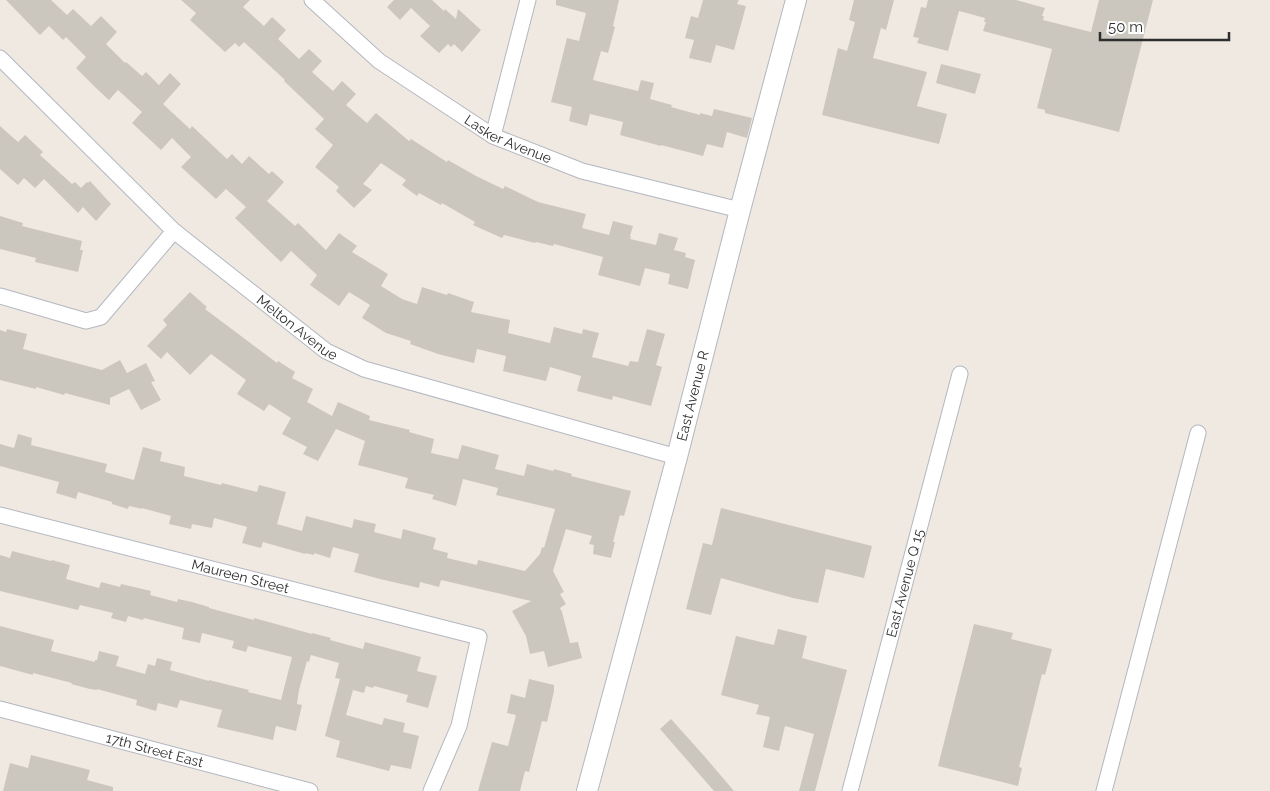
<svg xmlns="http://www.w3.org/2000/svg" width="1270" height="791" viewBox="0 0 1270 791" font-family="Raleway,sans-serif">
  <rect width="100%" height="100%" fill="#efe9e1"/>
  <g fill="#cbc7bf">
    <path d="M6,0h45l16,15 6,-6 18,17 10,-10 16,16 -11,12 19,19 1,-1 16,14 4,-4 13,13 11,-12 11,11 -18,20 27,25 2,-3 35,33 5,-5 10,10 7,-8 20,18 3,-3 12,11 -17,19 28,25 3,-3 28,27 13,-17 18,13 -5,6 36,22 -7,12 21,13 15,5 5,-17 25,8 1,-2 26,9 -3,10 39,8 -2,13 42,10 4,-16 28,7 1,-5 16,4 -7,24 36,9 2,-5 8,1 9,-33 18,5 -9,31 6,2 -11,39 -38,-10 -1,4 -35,-9 4,-15 -31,-9 -4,14 -43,-10 3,-15 -29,-7 -3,14 -36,-9 -28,-10 1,-3 -25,-8 -24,-15 8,-13 -21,-13 -10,14 -29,-21 7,-10 -26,-24 -10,11 -46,-44 11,-11 -20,-18 -10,10 -35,-32 10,-10 -19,-19 -11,12 -29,-27 10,-11 -24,-22 -9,10 -13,-12 -20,-20 10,-11 -20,-20 -3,3 -14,-14 -9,9z"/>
    <path d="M181,0h69l-7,7 21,19 8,-9 14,13 -8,9 21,20 10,-10 13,12 -10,11 21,19 9,-10 14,13 -10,11 21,18 9,-10 33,28 2,-2 36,23 1,-2 28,16 27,13 2,-3 33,16 48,12 -4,14 27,7 4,-14 20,5 -3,10 1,1 -1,2 26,6 3,-12 19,5 -4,12 12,3 -1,4 10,3 -7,29 -20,-5 2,-10 -25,-6 -5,18 -42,-11 5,-18 -49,-13 -1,2 -17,-4 -1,1 -31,-8 -2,3 -29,-13 2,-3 -33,-19 -1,2 -22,-12 -2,3 -15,-11 4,-5 -25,-17 -18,21 9,6 -18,18 -18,-17 3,-4 -24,-20 18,-22 -18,-16 9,-10 -40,-38 1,-1 -41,-38 -5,5 -4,-4 -10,9 -35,-32 6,-7z"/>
    <path d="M394,0h38l12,11 1,-2 11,10 2,-10 23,21 -19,22 -8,-8 -3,3 -3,-3 -9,9 -19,-17 10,-10 -19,-18 -11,12 -13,-13z"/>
    <path d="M556,0h63l-6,26 2,1 -7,26 -7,-2 -8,29 45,11 3,-11 13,3 -4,16 22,6 -1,2 29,8v-2l12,3 2,-7 38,9 -5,20 -20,-6 -4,16 -16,-4 -4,12 -42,-11v1l-41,-11 3,-13 -33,-8 -3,12 -18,-5 3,-14 -21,-5 16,-64 12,3 7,-28 -30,-8z"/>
    <path d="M703,0h36l-2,4 9,2 -12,44 -18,-5 -5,18 -22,-5 5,-18 -9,-2 6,-22 7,2z"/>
    <path d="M854,0h40l-8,30 -5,-2 -8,30 54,14 -10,34 30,8 -8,30 -117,-29 16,-67 9,3 8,-29 -6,-2z"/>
    <path d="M928,0h88l29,8 -3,8h2l-1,4 48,12 8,-32h54l-34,132 -74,-19v-3l-8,-2 15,-59 -69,-18 3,-9h-2l1,-4 -26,-7 -11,40 -31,-8 2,-5 -6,-1 8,-30 5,1z"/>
    <path d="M941,64l40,10 -6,20 -39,-11z"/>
    <path d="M0,126l18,16 7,-7 18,17 -3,3 32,29 3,-2 6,6 6,-6 1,1 2,-2 21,23 -15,17 -13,-14 -5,6 -34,-34 -9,9 -11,-10 -6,7 -18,-16z"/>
    <path d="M0,216l23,7 -1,3 60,15 -2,9h3l-5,22 -43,-10 1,-4 -36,-9z"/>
    <path d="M190,292l17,15 -2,2 72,54 1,-2 17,11 -3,6 21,11 -6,13 25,14 6,-14 32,14 -1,4 41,10 -1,2 25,7 -3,14 27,6 4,-14 37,10 -4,14 29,7 3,-12 26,7 1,-2 18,5 -1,2 60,15 -7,25 -4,-1 -7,27h2l-4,16 -18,-4 1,-9 -5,-1 3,-8 -26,-7 -13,42 11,21 -4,2 6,10 -6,4 2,4 8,31 8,-1 4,16 -34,9 -4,-16 -14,3 -4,-18 -14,-25 19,-10 -90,-21 -2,7 -19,-5 -1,6 -39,-9 -26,-7 5,-18 -26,-7 -3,11 -16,-5v2l-9,-2v1l-42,-12 -2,6 -19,-5 5,-16 -33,-9 -2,10 -20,-4 -1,5 -22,-5 2,-8 -29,-8v1l-13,-3 -1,3 -16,-5v-2l-34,-10 -2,7 -20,-6 3,-11 -59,-16v-22l14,4 4,-14 14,4 -1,7 76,19 -2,8 29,8 9,-33 19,5 -2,9 25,6 -1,9 37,9 1,-2 35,9 2,-7 27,7 -9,32 25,7 4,-15 46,12 2,-9 22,5 -2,8 27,7 2,-10 33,9 -3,11 15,4 -1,5 30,7 1,-5 47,11 15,-17 2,-7 2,1 11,-39 -59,-14 2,-7 -35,-9 -7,27 -24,-7 2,-4 -29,-7 3,-10 -50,-13 7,-24 -29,-12 -18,32 -15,-7 4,-7 -25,-13 9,-16 -22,-14 -5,7 -27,-17 9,-14 -35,-26 -21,21 -23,-23 -6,7 -14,-13 20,-21 -4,-5z"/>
    <path d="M7,329l20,5 -4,15 79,21 18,-10 7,13 19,-10 9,18 -4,1 10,18 -20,10 -12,-21 -19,9v7l-45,-12 -1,2 -28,-8v2l-36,-9v-50l6,2z"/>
    <path d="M721,508l151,38 -8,32 -38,-9 -8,34 -25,-5 -72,-20 -10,37 -25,-6 17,-66 9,2z"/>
    <path d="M12,551l39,10 1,-1 18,5 -4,14 33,9 2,-6 19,5 1,-3 13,3 17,4 -1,4 27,7 1,-3 14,3 17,5v1l45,12v-2l58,16v-1l19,5 -1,2 33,9 2,-7 56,15 -4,14 20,5 -9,32 -22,-6 2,-7 -34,-9 -1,2 -7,-2 -2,7 -11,-3 -7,25 36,10 2,-7 21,5 -2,9 16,4 -8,33 -20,-4 -2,6 -53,-14 4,-16 -15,-5 15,-57 -5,-1 4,-15 -28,-8 -2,7 -2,-1 -8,29 -2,14 5,1 -6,26 -20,-5 -3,14 -56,-13 5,-17 -42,-10 -3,8 -19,-5 -2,8 -20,-6 1,-5 -40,-11v1l-7,-1 -19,-5 1,-1 -39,-10v2l-33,-9v-40l54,14 -3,11 44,11v-2h2l2,-9 20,5 -3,10 29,8 3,-10 7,2 2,-8 15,4 -2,8 39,11v-1l40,10 -1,2 33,8 11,-43 -44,-11 -2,6 -14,-4 2,-7 -32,-8 -2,10 -18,-4 2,-11 -40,-10 -1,2 -15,-4 -2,6 -15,-4 2,-5 -33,-8 -2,5 -78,-19v-36l10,3z"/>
    <path d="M974,624l39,9 -2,6 41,10 -7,26 -3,-1 -23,93 3,1 -4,18 -80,-20z"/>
    <path d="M778,629l29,7 -5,22 45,12 -32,121h-16l15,-57 -29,-8 -6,25 -16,-4 7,-30 -14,-3 3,-9 -38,-10 15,-59 38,9z"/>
    <path d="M529,679l25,6v6l-7,31 -5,-1 -13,51 -4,-1 -5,20h-42l14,-49 16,4 8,-31 -9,-2 4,-19 14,4z"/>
    <path d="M671,719l34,38 29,34h-20l-54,-62z"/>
    <path d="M31,755l59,15 -3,10 26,7v4h-110l7,-28 18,5z"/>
  </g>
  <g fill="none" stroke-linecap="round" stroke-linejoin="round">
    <defs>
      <g id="minor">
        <path id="s1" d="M312,0l67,61 114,75 89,35 158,39"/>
        <path id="s2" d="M0,58l174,173 152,120 38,18 313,88"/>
        <path d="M493,136l35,-136"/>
        <path d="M0,296l86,25 15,-4 73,-86"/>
        <path id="s3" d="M0,515l479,122 -20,89 -28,65"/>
        <path id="s4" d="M0,709l310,82"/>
        <path id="s5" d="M850,791l110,-417"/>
        <path d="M1104,791l94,-358"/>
      </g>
      <g id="secondary">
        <path id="s6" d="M587,791l90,-334 63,-247 56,-210"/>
      </g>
    </defs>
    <use href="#minor" stroke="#b4b7c1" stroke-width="17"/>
    <use href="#secondary" stroke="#b4b7c1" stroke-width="22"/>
    <use href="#minor" stroke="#fff" stroke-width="15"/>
    <use href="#secondary" stroke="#fff" stroke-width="20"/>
  </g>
  <g text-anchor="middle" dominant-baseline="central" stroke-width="4.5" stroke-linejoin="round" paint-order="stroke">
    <g font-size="14" fill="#2e2e2e" stroke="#fff">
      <text stroke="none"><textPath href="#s1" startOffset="242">Lasker Avenue</textPath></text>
      <text stroke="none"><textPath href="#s2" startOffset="402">Melton Avenue</textPath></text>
      <text stroke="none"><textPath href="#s6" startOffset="409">East Avenue R</textPath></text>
      <text stroke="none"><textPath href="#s3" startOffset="248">Maureen Street</textPath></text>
      <text stroke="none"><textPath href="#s5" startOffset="215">East Avenue Q 15</textPath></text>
      <text stroke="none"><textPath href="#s4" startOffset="160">17th Street East</textPath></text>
    </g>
  </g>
  <path d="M1100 32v8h129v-8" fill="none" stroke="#2e2e2e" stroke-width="2.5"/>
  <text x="1108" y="32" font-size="15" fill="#2e2e2e" stroke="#ffffff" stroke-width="4" paint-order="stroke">50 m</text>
</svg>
